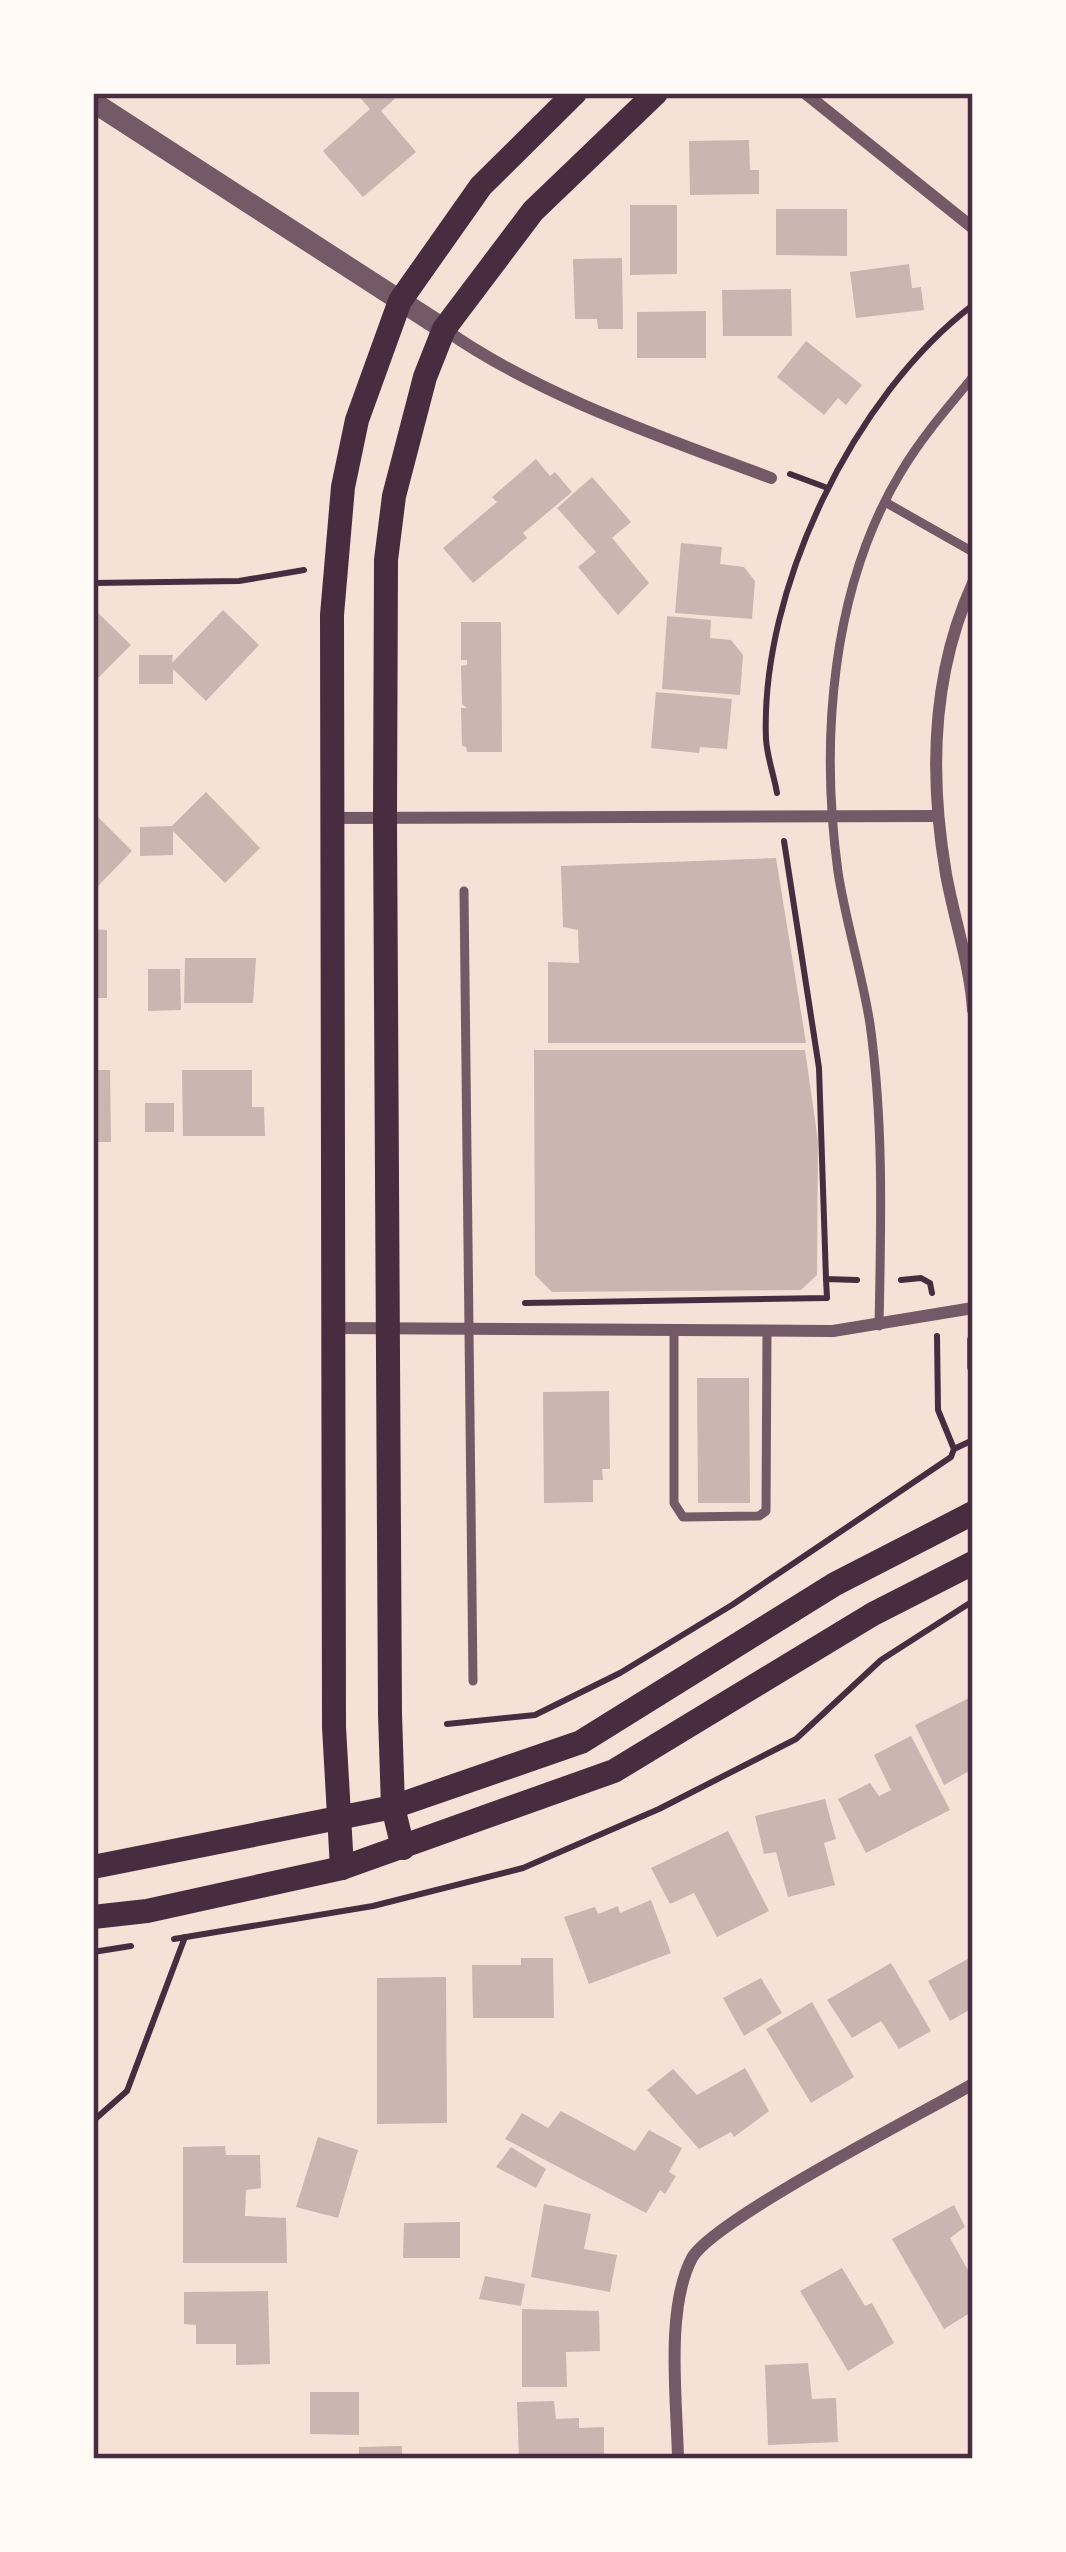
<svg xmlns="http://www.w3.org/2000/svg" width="1066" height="2552" viewBox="0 0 1066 2552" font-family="'Fira Sans Condensed',sans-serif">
  <rect width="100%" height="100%" fill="#f7e1d7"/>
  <g fill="#ccb4b1">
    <path d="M356,93h39l3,3 -17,15 35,41 -53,45 -40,-46 47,-42z"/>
    <path d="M749,140l1,30h9v24l-69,1 -1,-54z"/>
    <path d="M630,205h47v69l-47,1z"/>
    <path d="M776,209h71v47l-71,-1z"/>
    <path d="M622,258l1,71h-25l-1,-10h-22l-2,-60z"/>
    <path d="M909,264l3,24 9,-1 3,23 -68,8 -6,-46z"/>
    <path d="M791,289l1,47h-69l-1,-46z"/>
    <path d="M706,311v47h-69v-46z"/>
    <path d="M806,341l56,44 -16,20 -8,-7 -14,17 -47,-38z"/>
    <path d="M536,459l14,17 5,-4 17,20 -49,41 4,5 -54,45 -30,-35 54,-46 -5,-5z"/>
    <path d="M592,477l39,45 -19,16 37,45 -31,32 -40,-48 18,-15 -39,-44z"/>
    <path d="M681,543l41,4 -2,17 24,3 11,14 -3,38 -77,-6z"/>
    <path d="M223,610l36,35 -53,56 -33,-32v15h-34v-29h34l-1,8z"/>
    <path d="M96,611l35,34 -38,38v-69z"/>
    <path d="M667,616l44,4 -1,18 21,2 12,15 -3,40 -78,-6z"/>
    <path d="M461,622h40l1,130h-35l-1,-5 -4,-1 -1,-38h6l-5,-4 -1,-38 6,-1v-5h-6z"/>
    <path d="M656,692l76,7 -5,50 -27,-2 -1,6 -48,-5z"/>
    <path d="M206,792l54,56 -35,35 -52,-52v24l-33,1v-29l32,-1z"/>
    <path d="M93,812l39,39 -34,35 -5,-5z"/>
    <path d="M776,858l30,185h-258v-81l31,1 -1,-33 -15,-3 -2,-61z"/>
    <path d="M93,929l14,1v68h-14z"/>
    <path d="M185,958h71l-3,45h-69z"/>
    <path d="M148,969h32l1,41 -33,1z"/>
    <path d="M534,1050h271l13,91 -1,134 -16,15 -249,2 -17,-17z"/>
    <path d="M93,1070h17l1,72h-18z"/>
    <path d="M182,1070h70v37h12l1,29h-82z"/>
    <rect x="145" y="1103" width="29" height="29"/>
    <path d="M697,1378h52l1,125h-52z"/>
    <path d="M609,1391l1,78h-8l1,11h-10v22l-49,1 -1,-111z"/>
    <path d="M973,1696v73l-29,16 -29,-60z"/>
    <path d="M911,1736l39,74 -84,43 -28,-54 32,-16 9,13 12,-6 -17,-35z"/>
    <path d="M825,1799l11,40 -12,4 11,42 -47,12 -12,-45 -12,2 -9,-38z"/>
    <path d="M728,1831l41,80 -52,26 -23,-44 -24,11 -19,-36z"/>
    <path d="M651,1900l20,53 -82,31 -25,-67 31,-10 3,7 20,-8 2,7z"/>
    <path d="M973,1956v52l-23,13 -22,-40z"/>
    <path d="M521,1958h32l1,60h-81l-1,-53h49z"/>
    <path d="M891,1963l40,68 -32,18 -18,-28 -29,17 -25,-38z"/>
    <path d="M446,1977l1,146 -70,1v-146z"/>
    <path d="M761,1978l21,35 -38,23 -21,-38z"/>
    <path d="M812,2002l42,75 -43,26 -45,-74z"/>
    <path d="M745,2068l24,43 -35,26 -3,-5 -32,17 -52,-59 26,-21 24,26z"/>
    <path d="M561,2111l74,40 14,-21 33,18 -13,24 7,4 -11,18 -5,-4 -14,23 -141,-74 17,-26 26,15z"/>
    <path d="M318,2137l40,13 -20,68 -42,-11z"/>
    <path d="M225,2146l1,9h34l1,33 -15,2 -1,26 41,2 1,45h-104v-116z"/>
    <path d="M511,2147l35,22 -10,19 -40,-21z"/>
    <path d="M544,2204l47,10 -7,35 33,6 -7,37 -79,-15z"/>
    <path d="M954,2205l11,22 -15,11 23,41v20l-4,2 4,10 -29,18 -52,-90z"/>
    <path d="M460,2222v36h-57l1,-35z"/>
    <path d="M842,2268l23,38 7,-3 22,40 -46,28 -48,-80z"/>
    <path d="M485,2276l40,8 -4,22 -42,-7z"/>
    <path d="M268,2291l2,73 -34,1v-21h-40v-19l-12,-1v-32z"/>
    <path d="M522,2309l77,2 1,40 -34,1 1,35h-45z"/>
    <path d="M808,2363l4,36 24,-1 2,44 -70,3 -3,-80z"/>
    <path d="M310,2392h49v43l-49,-1z"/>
    <path d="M554,2401l2,18 23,-1v10l25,-1v32h-85l-2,-57z"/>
    <path d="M402,2446v13h-43v-12z"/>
  </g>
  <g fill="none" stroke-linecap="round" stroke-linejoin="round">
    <g stroke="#4a2c40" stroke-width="6">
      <path d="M790,474l35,13"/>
      <path d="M93,583l146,-2 65,-11"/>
      <path d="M777,793c-3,-18 -10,-36 -11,-54 -6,-150 88,-344 207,-434"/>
      <path d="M784,841l35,227 7,211"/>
      <path d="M901,1280l20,-2 9,5 2,10"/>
      <path d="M525,1303l302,-5 -1,-19 31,1"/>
      <path d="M937,1336l1,74 16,39"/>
      <path d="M447,1724l88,-9 85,-42 112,-68 219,-148 3,-8 19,-9"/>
      <path d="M174,1939l199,-33 150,-38 136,-59 137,-70 85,-79 92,-59"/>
      <path d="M93,1952l38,-6"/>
      <path d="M93,2121l34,-30 58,-154"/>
    </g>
    <g stroke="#755966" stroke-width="9">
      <path d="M885,502l88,50"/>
      <path d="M464,891l9,790"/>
      <path d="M879,1326c2,-101 5,-201 -9,-302 -8,-51 -24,-101 -32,-152 -18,-132 -7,-284 63,-400 20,-34 47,-65 72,-95"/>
      <path d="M674,1330v173l9,14 76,-1 7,-5 1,-180"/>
    </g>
    <g stroke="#755966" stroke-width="12">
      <path d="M805,93l168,135"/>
      <path d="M444,329c93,66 220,109 327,149"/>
      <path d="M973,583c-42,92 -44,192 -27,291 8,45 24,90 27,136"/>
      <path d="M333,818l604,-2"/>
      <path d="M334,1328l499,3 140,-23"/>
      <path d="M973,1340v27"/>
      <path d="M678,2459c-1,-57 -13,-150 14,-201 21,-38 231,-145 281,-174"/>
    </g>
    <path stroke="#755966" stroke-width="21" d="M93,102l351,227"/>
    <g stroke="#4a2c40" stroke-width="24">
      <path d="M403,1848l-10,-41 -3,-93 -5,-895 1,-259 8,-64 31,-119 19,-48 89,-118 123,-118"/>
      <path d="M93,1867l300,-60 188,-65 254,-158 138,-71"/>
      <path d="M342,1868l-8,-141 -2,-1112 11,-128 14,-67 43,-119 81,-115 94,-93"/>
      <path d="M93,1917l54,-6 195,-43 272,-97 259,-157 100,-51"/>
    </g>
  </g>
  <rect width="1066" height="2552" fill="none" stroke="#fffaf5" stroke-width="192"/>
  <rect x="96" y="96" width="874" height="2360" fill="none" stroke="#4a2c40" stroke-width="4.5"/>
</svg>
